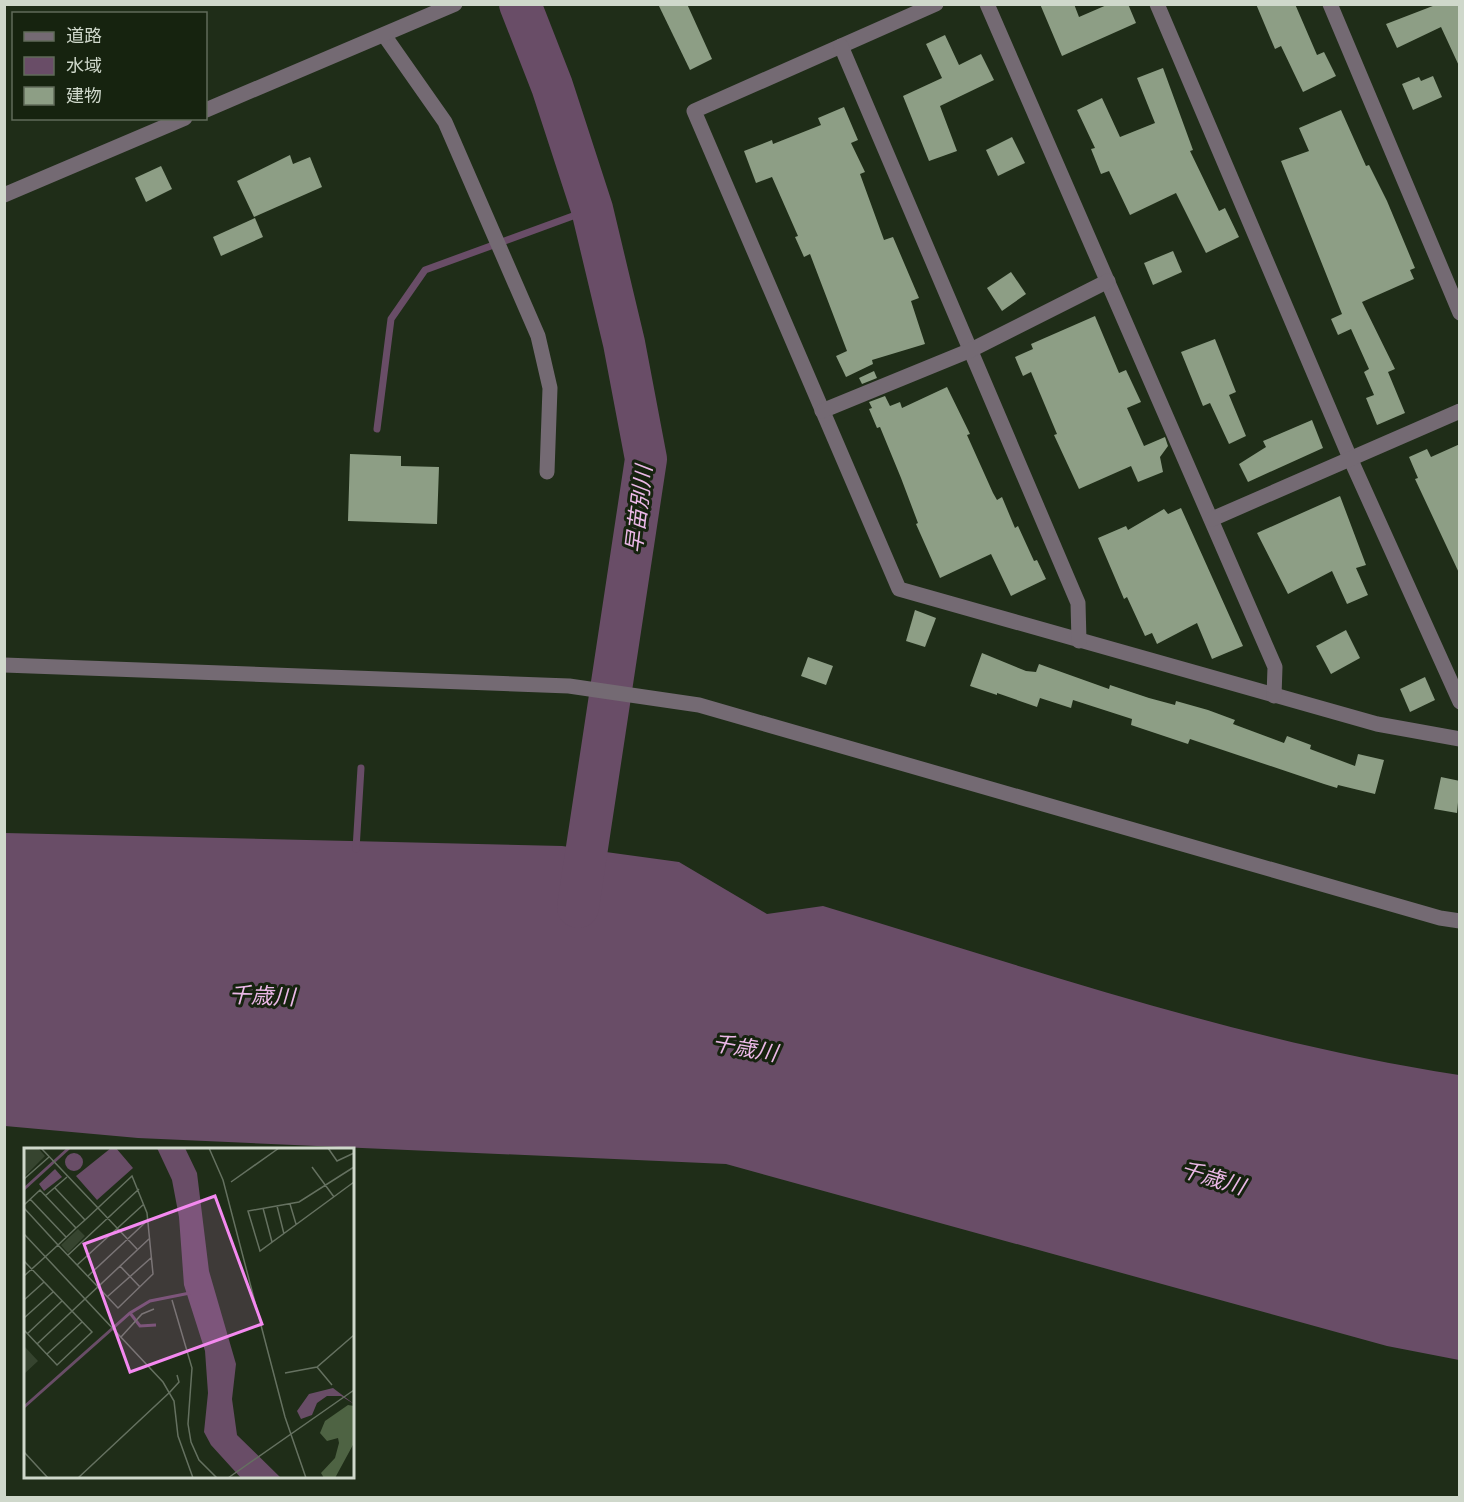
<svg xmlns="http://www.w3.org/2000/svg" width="1464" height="1502" viewBox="0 0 1464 1502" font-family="'PT Serif','Noto Sans JP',serif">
  <rect width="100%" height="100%" fill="#1f2d18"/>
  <path fill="#694d67" d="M5,833l557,13 117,16 88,52 56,-8c210,63 420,136 636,169v285l-72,-14 -661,-182 -588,-26 -133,-12z"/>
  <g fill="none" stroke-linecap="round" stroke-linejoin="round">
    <g stroke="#694d67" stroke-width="7">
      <path d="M377,429l14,-110 34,-49 167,-61"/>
      <path d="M356,849l5,-81"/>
    </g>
    <path stroke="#694d67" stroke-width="42" d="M520,4l32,82 40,123 32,134 22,116 -68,448"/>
  </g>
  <g fill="#8d9e85">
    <path d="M658,4h29l25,55 -22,11z"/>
    <path d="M1040,4h34l5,13 30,-13h19l8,19 -74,33z"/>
    <path d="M1256,4h39l22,51 7,-3 12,24 -33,16 -22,-46 -6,3z"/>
    <path d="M1438,4h22v64l-19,-41 -44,21 -11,-24z"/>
    <path d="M945,35l14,30 22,-11 13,26 -54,26 17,45 -28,10 -26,-65 39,-18 -16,-34z"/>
    <path d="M1163,68l30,82 -3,1 29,60 6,-3 14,29 -33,16 -30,-60 -46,22 -21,-44 -8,3 -10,-25 4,-1 -18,-38 25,-12 18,39 35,-14 -18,-45z"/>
    <path d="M1433,76l9,21 -29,13 -11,-26 17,-7 2,4z"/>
    <path d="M844,107l14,33 -7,3 14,29 -5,2 24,66 9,-3 26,61 -8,3 14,43 -53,16 1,4 -27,13 -10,-21 11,-5 -37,-97 -6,3 -9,-20 3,-1 -26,-59 -16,6 -12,-32 28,-11 1,4 48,-19 -3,-7z"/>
    <path d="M1341,110l25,56 3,-1 18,36 28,67 -5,2 4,9 -52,23 33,67 -7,3 17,41 -28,12 -11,-27 8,-3 -10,-23 5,-3 -18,-40 -13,6 -7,-16 11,-5 -61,-153 28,-10 -10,-23z"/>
    <path d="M1012,137l13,26 -27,13 -12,-26z"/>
    <path d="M290,155l3,9 17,-7 12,30 -68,30 -17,-36z"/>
    <path d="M161,166l11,23 -26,13 -11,-24z"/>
    <path d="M255,218l8,19 -42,19 -8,-19z"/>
    <path d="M1173,251l9,21 -29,13 -9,-22z"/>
    <path d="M1011,272l15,22 -24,17 -15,-23z"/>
    <path d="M1095,316l24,57 7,-3 15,32 -14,6 17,38 21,-9 3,9 -8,11 3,15 -25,10 -7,-16 -52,23 -25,-54 3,-1 -26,-62 -8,4 -8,-19 18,-8 -2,-5z"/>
    <path d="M1215,339l21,53 -7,3 17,41 -17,8 -19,-41 -7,3 -22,-54z"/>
    <path d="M874,371l3,7 -15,6 -3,-6z"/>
    <path d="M947,387l23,47 -3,1 26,58 4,7 5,-3 13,31 3,-2 16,35 3,-1 9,19 -35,17 -20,-42 -51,24 -24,-54 2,-1 -17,-45 -21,-51 -3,1 -8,-19 3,-1 -3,-6 16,-6 5,10 10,-4 2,6z"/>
    <path d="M1312,420l11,28 -75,34 -9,-18 27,-17 -3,-6z"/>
    <path d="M1460,444v131l-45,-96 3,-1 -9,-21 18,-8 4,8z"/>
    <path d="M350,454l51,2v10l38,1 -2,57 -89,-3z"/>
    <path d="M1340,496l26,69 -10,3 12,27 -21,9 -15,-33 -44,23 -31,-61z"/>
    <path d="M1181,508l62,138 -31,13 -15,-36 -40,21 -5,-11 -7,3 -18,-39 -3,2 -26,-61 28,-12 2,4 36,-21 4,5z"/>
    <path d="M915,610l21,8 -11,29 -19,-6z"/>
    <path d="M1346,630l14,28 -29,16 -15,-28z"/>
    <path d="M982,653l44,18 10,1 3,-8 70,25 1,-4 39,13 26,7 1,-4 32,9 27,10 -2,4 51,19 3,-7 24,9 -1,4 45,17 3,-12 26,6 -9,34 -37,-9 -1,3 -13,-4 -134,-45 -2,5 -57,-19 1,-6 -59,-19 -2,8 -31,-10 -3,9 -40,-14v2l-27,-9z"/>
    <path d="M808,657l25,9 -7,19 -25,-9z"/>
    <path d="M1425,677l10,23 -25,12 -10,-23z"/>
    <path d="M1441,777l19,4 -3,32 -23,-4z"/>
  </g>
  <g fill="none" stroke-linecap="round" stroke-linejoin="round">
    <g stroke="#746a73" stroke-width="15">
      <path d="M936,4l-242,107 205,478 478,135 83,15"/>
      <path d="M987,4l288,663 -1,29"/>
      <path d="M1157,4l193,454 110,244"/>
      <path d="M1330,4l130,309"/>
      <path d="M384,35l61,87 93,214 12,52 -3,84"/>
      <path d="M841,46l237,557 1,38"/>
      <path d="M206,110l249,-106"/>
      <path d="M4,195l181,-77"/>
      <path d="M822,411l149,-61 137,-69"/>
      <path d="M1212,519l248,-108"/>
      <path d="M4,665l565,21 130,19 741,213 20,3"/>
    </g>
  </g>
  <g text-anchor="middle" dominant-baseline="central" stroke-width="6" stroke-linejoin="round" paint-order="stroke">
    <g font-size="22" font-style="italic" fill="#ebb8e7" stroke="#16230f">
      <text transform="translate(638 509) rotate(-83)">早苗別川</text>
      <text transform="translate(262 995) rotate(2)">千歳川</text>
      <text transform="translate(745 1047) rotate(10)">千歳川</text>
      <text transform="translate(1213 1177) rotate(17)">千歳川</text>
    </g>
  </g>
  <g transform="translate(24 1148)">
    <rect width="330" height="330" fill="#1f2d18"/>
    <path d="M0,0h14l7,8 -21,21zM54,81l7,7 -17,17 -7,-8zM0,198l14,15 -14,13z" fill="#36442f"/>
    <path d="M324,257l6,1v37l-19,35h-11l-3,-5 14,-15 4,-15 -1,-5 -11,3 -7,-8 5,-12z" fill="#4e6343"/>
    <path d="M87,0h5l17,20 -36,32 -21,-24zM133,0h28l12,25 12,98 27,93 -4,35 5,36 44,43h-40l-30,-33 -7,-13 4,-39 -3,-42 -21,-66 -5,-68 -7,-37zM41 14a9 9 0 1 1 18 0a9 9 0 1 1-18 0ZM31,21l7,8 -18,14 -5,-7zM309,240l21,16 -13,-8h-14l-10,7 -5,12 -11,4 -4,-8 12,-17z" fill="#694d67"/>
    <path fill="none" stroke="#694d67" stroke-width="3" d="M0,41l45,-41M106,165l10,13 16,-1M0,259l106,-94 20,-12 40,-8"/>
    <path fill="none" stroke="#657160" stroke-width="1.5" d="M17,0l96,101M185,0l14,32 62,237 21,61M304,0l9,13 17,-8M288,19l22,30M330,19l-55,35 -51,9 12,40 94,-69M0,31l25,-22M207,34l48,-34M31,40l30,32M21,48l22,-19M6,51l36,38M266,56l6,20M0,57l16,-15 36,38M253,58l7,28M0,60l34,37 60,63 35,-34 -6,-61 -15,-37 -47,44 -9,8 -18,17 -13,12 -21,19M239,60l9,34M0,86l139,148 11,19 4,35 15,42M44,107l71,-66M0,113l68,71 -35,33 -33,-35M53,117l67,-61M96,118l20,21M64,128l60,-56M83,149l45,-40M0,152l20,-18M148,152l20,68 -4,56 3,18 8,18 18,18M0,170l29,-26M3,186l35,-33M97,189l21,-23 12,-5M13,196l113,-106M23,206l35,-32M293,219l15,18M261,225l32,-6 37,-32M0,304l24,26M54,330l92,-86 9,-10 -2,-7M204,330l126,-88"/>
    <path fill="#f489f0" fill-opacity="0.15" stroke="#f489f0" stroke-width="3" d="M191,48l47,128 -132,48 -46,-128z"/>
    <rect width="330" height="330" fill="none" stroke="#cfd8cb" stroke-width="3"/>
  </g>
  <rect width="1464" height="1502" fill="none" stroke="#cfd8cb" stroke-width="12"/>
  <rect x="12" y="12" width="195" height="108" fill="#16230f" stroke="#606b5a" stroke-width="1.5"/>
  <rect x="24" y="32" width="30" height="9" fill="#746a73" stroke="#606b5a" stroke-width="1.5"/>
  <text x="66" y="42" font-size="18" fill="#cfd8cb">道路</text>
  <rect x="24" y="57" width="30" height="18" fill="#694d67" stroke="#606b5a" stroke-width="1.5"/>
  <text x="66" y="72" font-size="18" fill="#cfd8cb">水域</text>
  <rect x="24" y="87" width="30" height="18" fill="#8d9e85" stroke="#606b5a" stroke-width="1.5"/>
  <text x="66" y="102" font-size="18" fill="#cfd8cb">建物</text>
</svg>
